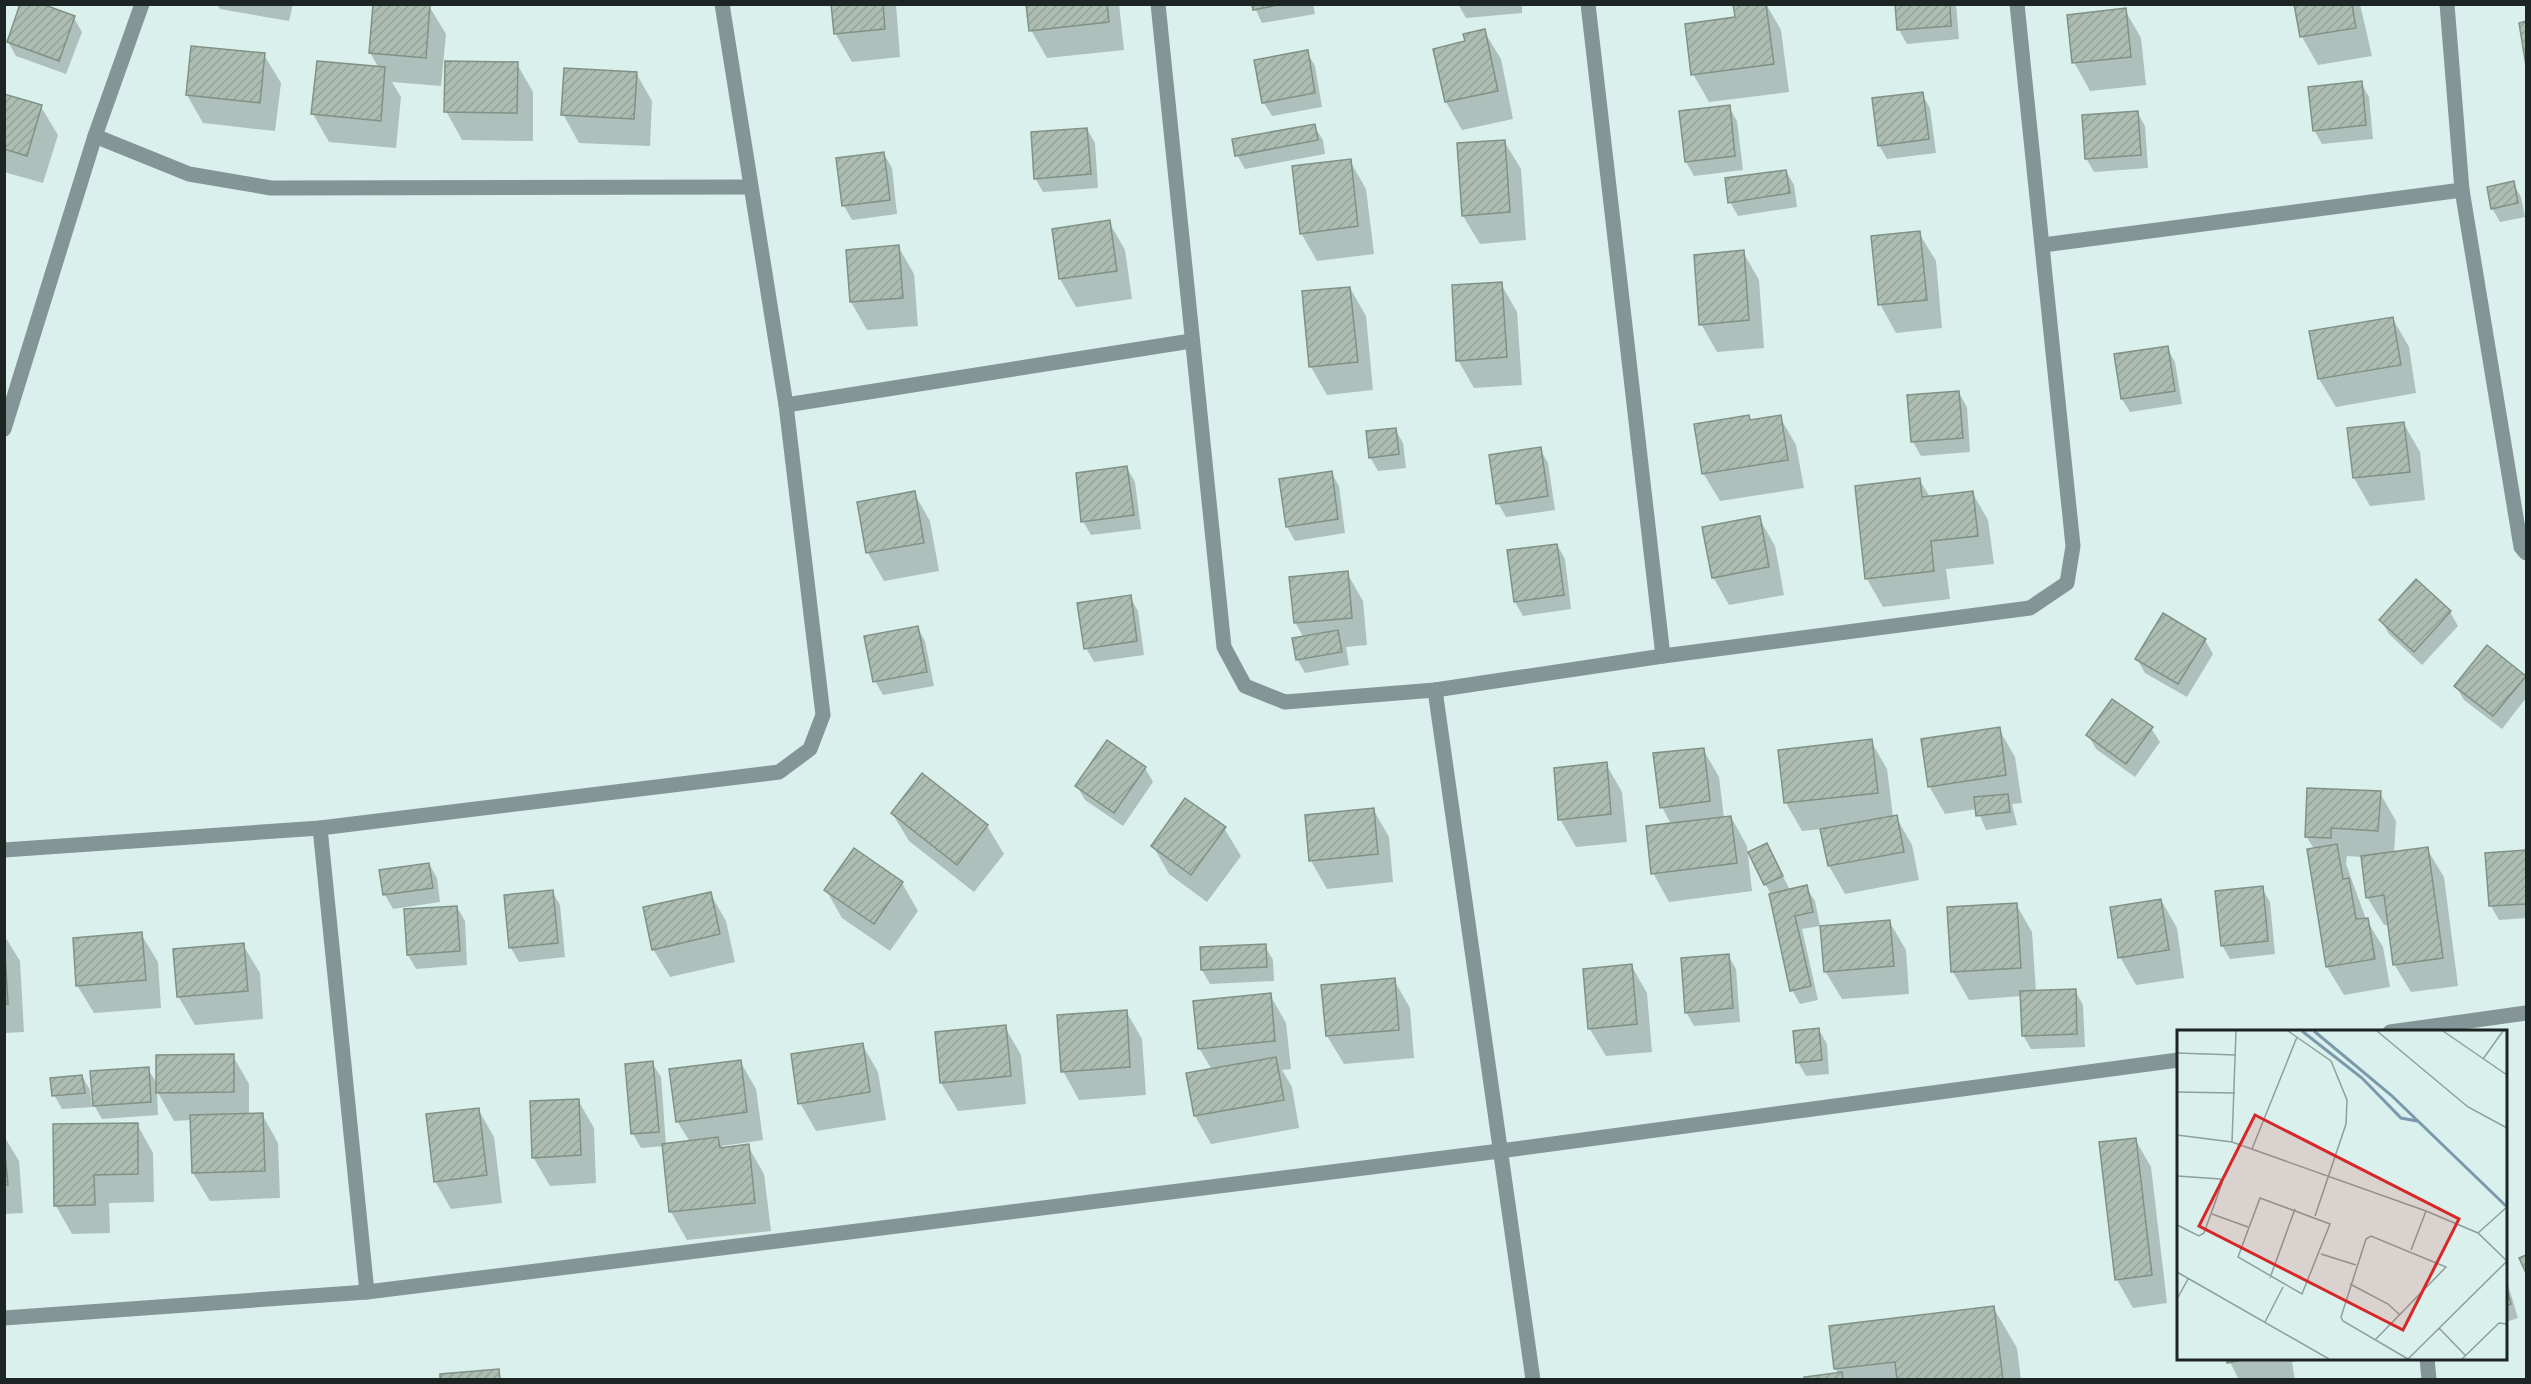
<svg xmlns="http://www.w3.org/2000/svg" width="2531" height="1384" viewBox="0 0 2531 1384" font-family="'Open Sans',sans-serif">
  <defs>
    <pattern id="building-hatch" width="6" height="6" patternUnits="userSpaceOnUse" patternTransform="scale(1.5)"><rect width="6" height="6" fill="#acbdb2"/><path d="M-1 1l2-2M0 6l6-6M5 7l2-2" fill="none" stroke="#94a299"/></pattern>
  </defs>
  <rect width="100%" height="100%" fill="#daf0ec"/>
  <g fill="#0003">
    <path d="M217,4h76l-4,17 -69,-12z"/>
    <path d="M374,4l55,2 17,28 -5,52 -49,-4 9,15 -5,51 -67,-6 -16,-28 66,-46 -9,-15z"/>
    <path d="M832,4h64l4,53 -48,5 -17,-29z"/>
    <path d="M1027,4h92l5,46 -77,8 -16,-28z"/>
    <path d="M1253,4h60l2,10 -53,9z"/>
    <path d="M1458,4h64v9l-56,5z"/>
    <path d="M1746,4h20l15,26 8,62 -80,10 -16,-28z"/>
    <path d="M1897,4h59l3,35 -52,5 -8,-14z"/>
    <path d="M2296,4h64l12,52 -54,9 -16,-28z"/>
    <path d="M2125,10l16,28 5,47 -56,6 -16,-29z"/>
    <path d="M74,18l8,14 -16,42 -50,-18 -8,-14z"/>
    <path d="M1484,31l17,28 12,60 -51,11 -16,-28 -11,-52 32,-7z"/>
    <path d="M1307,52l8,14 7,41 -50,9 -8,-13z"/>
    <path d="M264,55l17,28 -6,48 -72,-8 -16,-28z"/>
    <path d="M517,64l16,28v49l-71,-1 -16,-29z"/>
    <path d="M636,73l16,28 -2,45 -71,-3 -16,-29z"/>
    <path d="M2361,83l8,14 4,42 -51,5 -8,-14z"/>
    <path d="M1922,94l8,14 6,45 -49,6 -8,-14z"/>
    <path d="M4,96l37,11 17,28 -15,48 -39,-11z"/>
    <path d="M1729,107l8,14 6,49 -49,6 -8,-14 -5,-50z"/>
    <path d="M2137,112l8,14 3,42 -54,4 -8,-14z"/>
    <path d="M1314,126l9,14 2,14 -80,15 -8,-14z"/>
    <path d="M1087,129l8,14 3,45 -55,4 -8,-14z"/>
    <path d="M1504,141l17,28 5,71 -46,4 -17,-28z"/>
    <path d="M884,154l8,14 5,46 -45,6 -8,-14 -6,-47z"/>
    <path d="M1350,161l16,28 8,65 -57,7 -16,-28z"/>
    <path d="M1786,171l8,14 3,22 -59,9 -8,-14z"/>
    <path d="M2513,183l8,14 4,20 -25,5 -8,-14z"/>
    <path d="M1109,222l16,28 7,49 -56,8 -16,-28z"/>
    <path d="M1919,233l17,28 6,67 -46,5 -16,-29z"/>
    <path d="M898,246l16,28 4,52 -51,4 -16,-28 -4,-51z"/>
    <path d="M1743,252l16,28 5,68 -47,4 -16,-28z"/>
    <path d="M1501,284l16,28 5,73 -48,3 -16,-28z"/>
    <path d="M1350,288l16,28 7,74 -46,5 -16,-28 -8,-74z"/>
    <path d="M2393,319l16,28 7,46 -80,14 -17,-28z"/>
    <path d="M2167,348l8,14 7,42 -52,8 -8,-13z"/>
    <path d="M1959,393l8,14 3,45 -49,4 -8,-14z"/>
    <path d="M1780,417l16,28 8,43 -84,13 -17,-28 48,-51z"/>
    <path d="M2404,424l16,28 5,48 -55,6 -16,-28 -5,-49z"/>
    <path d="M1395,429l8,14 3,25 -28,3 -8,-14z"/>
    <path d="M1540,449l8,14 7,47 -49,7 -8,-14z"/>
    <path d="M1127,468l8,14 6,47 -50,6 -8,-14z"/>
    <path d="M1331,472l8,14 6,47 -50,8 -8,-14z"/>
    <path d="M1919,479l11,18 42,-5 16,28 6,44 -48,5 4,30 -67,8 -16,-28z"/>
    <path d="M914,493l16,28 9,50 -55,10 -16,-28z"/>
    <path d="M1759,518l16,28 9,49 -55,10 -16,-28z"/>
    <path d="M1557,545l8,14 6,50 -48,7 -8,-14z"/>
    <path d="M1347,573l16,28 4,44 -21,2 3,18 -44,8 -8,-14 7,-21 -9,-16z"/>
    <path d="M2416,581l34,31 8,14 -36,39 -33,-31 -8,-14z"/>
    <path d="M1130,597l8,14 6,44 -50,7 -8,-14z"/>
    <path d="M917,627l8,14 9,45 -51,9 -8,-14z"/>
    <path d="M2205,640l8,14 -26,43 -42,-24 -8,-14z"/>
    <path d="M2525,677l1,21 -24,31 -38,-29 -8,-14z"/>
    <path d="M2151,728l9,14 -25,35 -39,-28 -8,-14z"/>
    <path d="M1999,729l16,28 7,46 -10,1 5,21 -31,5 -9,-21 -32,5 -16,-28z"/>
    <path d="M1871,741l16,28 6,48h3l16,28 7,35 -74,14 -16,-28 -7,-37 -20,2 -16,-28 -6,-51z"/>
    <path d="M1703,749l16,28 5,41 7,-1 16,29 5,45 -83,11 -16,-29 18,-49 -9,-17z"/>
    <path d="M1606,764l16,28 5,50 -51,5 -16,-28z"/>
    <path d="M1145,768l8,14 -30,44 -38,-26 -8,-14z"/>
    <path d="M2380,793l16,28 -2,32 33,-4 17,28 14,109 -47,6 -17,-28 -5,-39h-5l-17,-28 -5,-40 -15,-1 -1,8 20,55 17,28 7,40 -46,8 -17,-28 -13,-118 -8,-13z"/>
    <path d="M1373,809l16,28 4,45 -66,7 -16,-28 -4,-45z"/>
    <path d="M892,813l95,13 17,28 -30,38 -65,-51z"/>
    <path d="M1224,828l17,28 -34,46 -38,-28 -16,-28z"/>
    <path d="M1767,845l23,45 16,-3 9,14 5,25 -18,3 16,71 -18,4 -8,-14 -21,-96 -6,-10z"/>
    <path d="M2526,852v66l-27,2 -8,-14 -4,-51z"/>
    <path d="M429,864l8,14 3,24 -47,7 -8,-14 -4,-24z"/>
    <path d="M902,883l16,28 -28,40 -48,-33 -16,-28z"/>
    <path d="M2262,888l8,14 5,52 -45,5 -8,-14z"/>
    <path d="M552,891l8,14 5,52 -46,5 -8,-14z"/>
    <path d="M710,893l16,28 9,41 -65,15 -17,-28z"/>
    <path d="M2161,900l16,28 7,50 -48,7 -16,-28z"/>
    <path d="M2016,904l16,28 4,60 39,-1 8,14 2,42 -54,2 -8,-14 -1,-39 -53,4 -16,-28z"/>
    <path d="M457,907l8,14 2,44 -51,4 -8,-14z"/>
    <path d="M1889,921l17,29 3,44 -67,5 -17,-28z"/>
    <path d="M141,934l17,28 3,46 -67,5 -17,-28z"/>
    <path d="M4,935l16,26 4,71 -20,1z"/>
    <path d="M243,945l17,28 3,46 -68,6 -17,-29z"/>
    <path d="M1265,946l8,14 1,21 -64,3 -8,-14z"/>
    <path d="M1728,955l8,14 4,53 -46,4 -8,-14z"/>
    <path d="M1631,965l16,28 5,59 -46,4 -17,-28z"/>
    <path d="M1394,980l16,28 4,50 -70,6 -17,-28z"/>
    <path d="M1270,995l16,28 5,46 -9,1 10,17 7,41 -88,16 -16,-28 17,-46 -13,-22z"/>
    <path d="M1126,1011l16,28 4,56 -67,5 -16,-29z"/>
    <path d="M1005,1027l16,28 5,49 -68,7 -17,-28z"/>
    <path d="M1819,1030l8,14 2,30 -23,2 -8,-14z"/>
    <path d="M862,1044l16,28 8,48 -70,11 -16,-28z"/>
    <path d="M233,1056l16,28v31l13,-1 16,29 2,55 -70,3 -17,-28 -1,-53 -18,1 -17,-30 1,24 -56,4 -8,-14 54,-36 10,16z"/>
    <path d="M740,1061l16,28 7,51 -41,6 2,3 24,-3 16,28 7,57 -84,9 -16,-28 -7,-66 -23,2 -8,-14 19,-71 9,14 5,68 24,-3 -13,-21z"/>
    <path d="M82,1076l8,14 2,17 -30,2 -8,-14z"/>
    <path d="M578,1100l16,28 2,55 -46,3 -17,-29z"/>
    <path d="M478,1109l16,28 8,66 -51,6 -16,-28z"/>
    <path d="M137,1124l16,29 1,49 -45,1 1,30 -38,1 -16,-28z"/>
    <path d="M4,1136l15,25 4,52 -19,1z"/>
    <path d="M2135,1139l16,28 16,136 -34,5 -16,-28z"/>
    <path d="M2506,1278l12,40 -12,4z"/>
    <path d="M1993,1307l24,41 4,32h-215l33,-6 -4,-5z"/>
    <path d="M2228,1358h85l-21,4 3,18h-56z"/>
  </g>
  <g fill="url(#building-hatch)" stroke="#819186" stroke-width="1.5">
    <path d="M20,4h22l33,12 -16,45 -52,-19z"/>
    <path d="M373,4l57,1 -4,53 -57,-5z"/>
    <path d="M831,4h52l2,25 -51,5z"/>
    <path d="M1026,4h81l2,18 -80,9z"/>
    <path d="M1252,4h31l-30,6z"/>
    <path d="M1733,4h33l8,60 -83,11 -6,-51 50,-7z"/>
    <path d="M1895,4h55l1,22 -54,4z"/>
    <path d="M2294,4h58l4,24 -56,9z"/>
    <path d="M2126,8l5,49 -59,6 -5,-48z"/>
    <path d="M2526,21v45l-7,-43z"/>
    <path d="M1485,29l13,62 -53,11 -12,-53 32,-8 -2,-7z"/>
    <path d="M191,46l74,7 -5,50 -74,-8z"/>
    <path d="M1308,50l7,43 -53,10 -8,-43z"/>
    <path d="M317,61l68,6 -4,54 -70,-7z"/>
    <path d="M445,61l73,1 -1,51 -73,-1z"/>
    <path d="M564,68l73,4 -3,47 -73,-4z"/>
    <path d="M2362,81l4,44 -53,6 -5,-44z"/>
    <path d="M1923,92l6,47 -51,7 -6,-48z"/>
    <path d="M4,94l38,11 -15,51 -23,-7z"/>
    <path d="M1730,105l5,51 -50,6 -6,-51z"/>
    <path d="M2138,111l3,44 -56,4 -3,-44z"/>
    <path d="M1315,124l3,16 -83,16 -3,-17z"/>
    <path d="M1087,128l4,46 -57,5 -3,-47z"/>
    <path d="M1505,140l5,72 -48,4 -5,-73z"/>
    <path d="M884,152l6,48 -48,6 -6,-48z"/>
    <path d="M1351,159l7,67 -58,8 -8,-68z"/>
    <path d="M1786,170l4,23 -62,10 -3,-25z"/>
    <path d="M2514,181l4,22 -27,6 -4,-22z"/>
    <path d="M1110,220l7,51 -58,8 -7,-50z"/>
    <path d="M1920,231l7,69 -49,5 -7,-69z"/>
    <path d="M899,245l4,53 -53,4 -4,-52z"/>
    <path d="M1744,250l5,70 -50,5 -5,-70z"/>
    <path d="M1502,282l5,75 -51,4 -4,-76z"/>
    <path d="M1350,287l8,75 -49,5 -7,-76z"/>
    <path d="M2393,317l8,48 -83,14 -9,-48z"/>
    <path d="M2168,346l7,45 -54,8 -7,-45z"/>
    <path d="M1959,391l4,47 -52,4 -4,-47z"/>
    <path d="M1749,415l1,5 31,-5 7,45 -86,14 -8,-50z"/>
    <path d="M2404,422l6,50 -57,6 -6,-50z"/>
    <path d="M1396,428l3,26 -30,4 -3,-27z"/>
    <path d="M1541,447l7,49 -52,8 -7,-49z"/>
    <path d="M1127,466l7,49 -53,7 -5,-49z"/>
    <path d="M1332,471l6,48 -52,8 -7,-48z"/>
    <path d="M1920,478l2,19 51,-6 5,45 -47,5 3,30 -69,8 -10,-93z"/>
    <path d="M915,491l9,52 -58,10 -9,-51z"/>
    <path d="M1760,516l9,51 -57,11 -10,-51z"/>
    <path d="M1557,544l7,51 -50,7 -7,-52z"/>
    <path d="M1348,571l4,47 -58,5 -5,-46z"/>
    <path d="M2416,579l35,32 -37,41 -35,-32z"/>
    <path d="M1131,595l6,46 -53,8 -7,-46z"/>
    <path d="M2163,613l43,26 -28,45 -43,-25z"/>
    <path d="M918,626l9,46 -54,10 -9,-46z"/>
    <path d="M1338,630l4,22 -46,8 -4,-22z"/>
    <path d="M2487,645l39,31 -33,40 -39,-30z"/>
    <path d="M2112,699l41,28 -27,37 -40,-29z"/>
    <path d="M2000,727l6,48 -78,12 -7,-48z"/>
    <path d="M1872,739l6,54 -94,10 -6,-53z"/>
    <path d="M1107,740l39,27 -32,46 -39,-27z"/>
    <path d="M1704,748l6,53 -50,7 -7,-55z"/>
    <path d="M1607,762l4,52 -53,6 -4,-52z"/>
    <path d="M922,773l66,52 -31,40 -66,-52z"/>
    <path d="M2307,788l74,3 -3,40 -47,-3v10l-26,-1z"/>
    <path d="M2008,794l2,18 -34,4 -2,-19z"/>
    <path d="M1185,798l41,29 -35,48 -40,-29z"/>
    <path d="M1374,808l4,46 -69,7 -4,-46z"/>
    <path d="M1897,815l7,37 -76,14 -8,-37z"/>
    <path d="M1731,816l6,47 -86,11 -5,-48z"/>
    <path d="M1767,843l16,33 -19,9 -16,-33z"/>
    <path d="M2337,844l6,35 6,-1 7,41 12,-1 7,41 -49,8 -19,-118z"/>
    <path d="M2428,847l15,111 -50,7 -9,-70 -18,3 -5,-42z"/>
    <path d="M854,848l49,34 -29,42 -50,-34z"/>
    <path d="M2526,850v54l-37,2 -4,-53z"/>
    <path d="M429,863l4,25 -50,7 -4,-25z"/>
    <path d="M1807,885l6,27 -18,4 16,70 -21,5 -21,-97z"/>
    <path d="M2263,886l5,55 -47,5 -6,-55z"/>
    <path d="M553,890l5,53 -49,5 -5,-53z"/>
    <path d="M711,892l9,42 -68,16 -9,-43z"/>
    <path d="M2161,899l8,51 -51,8 -8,-51z"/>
    <path d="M2017,903l4,65 -70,4 -4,-65z"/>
    <path d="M457,906l3,45 -53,4 -3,-46z"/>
    <path d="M1890,920l4,46 -70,6 -4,-46z"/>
    <path d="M142,932l4,48 -70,6 -3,-48z"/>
    <path d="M4,937l4,67h-4z"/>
    <path d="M244,943l4,48 -71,6 -4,-48z"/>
    <path d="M1266,944l1,23 -66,3 -1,-23z"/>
    <path d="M1729,954l4,54 -48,5 -4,-55z"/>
    <path d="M1632,964l5,60 -49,5 -5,-60z"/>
    <path d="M1395,978l4,52 -73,6 -5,-51z"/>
    <path d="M2076,989l1,45 -55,2 -2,-45z"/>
    <path d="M1271,993l4,48 -77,8 -5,-48z"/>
    <path d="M1127,1010l3,57 -69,5 -4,-57z"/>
    <path d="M1006,1025l5,51 -71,7 -5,-51z"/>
    <path d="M1819,1028l3,32 -26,3 -3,-32z"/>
    <path d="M863,1043l7,49 -72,12 -7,-50z"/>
    <path d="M234,1054v38l-78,1v-38z"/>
    <path d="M1276,1057l8,43 -90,16 -8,-43z"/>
    <path d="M741,1060l6,52 -71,10 -7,-53z"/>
    <path d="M653,1061l6,71 -28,2 -6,-70z"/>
    <path d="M149,1067l2,35 -58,4 -3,-35z"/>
    <path d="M82,1075l3,18 -33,3 -2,-18z"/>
    <path d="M579,1099l2,56 -49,3 -2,-57z"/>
    <path d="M479,1108l8,67 -53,7 -8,-68z"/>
    <path d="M263,1113l2,58 -73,2 -2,-58z"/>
    <path d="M138,1123v51l-44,1 1,30 -41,1 -1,-82z"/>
    <path d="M718,1137l2,11 29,-4 6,59 -86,9 -7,-68z"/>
    <path d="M2136,1138l16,137 -37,5 -16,-138z"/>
    <path d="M4,1144l4,41h-4z"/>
    <path d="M2526,1255v18l-7,-15z"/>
    <path d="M2506,1286l5,18 -5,2z"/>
    <path d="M1994,1306l9,74h-106l-2,-18 -61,7 -5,-43z"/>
    <path d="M2227,1358h26l-26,5z"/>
    <path d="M499,1369l1,11h-60v-6z"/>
    <path d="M1842,1372l1,8h-38l-1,-3z"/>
  </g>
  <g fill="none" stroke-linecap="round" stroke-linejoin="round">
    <g stroke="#849598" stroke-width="15">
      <path d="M1158,4l66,643 21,39 40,16 150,-12 228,-34 367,-48 37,-25 6,-37 -56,-542"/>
      <path d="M1588,4l75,652"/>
      <path d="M2447,4l15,186 59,357 5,6"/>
      <path d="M95,136l94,38 82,14 479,-1"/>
      <path d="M2043,245l419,-55"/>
      <path d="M786,405l405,-64"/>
      <path d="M4,429l91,-293 47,-132"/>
      <path d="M1435,690l98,690"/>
      <path d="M320,828l47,464"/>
      <path d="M4,850l316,-22 459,-56 31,-23 13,-34 -37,-310 -64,-401"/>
      <path d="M2390,1032l136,-19"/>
      <path d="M4,1318l363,-26 1133,-141 678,-91"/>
      <path d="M2427,1358l2,22"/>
    </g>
  </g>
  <g transform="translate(2177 1030)">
    <rect width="330" height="330" fill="#daf0ec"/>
    <path fill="none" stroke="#7a99ad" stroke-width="3" d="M125,1l60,47 39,40 16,3M137,1l77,64 115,111"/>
    <path fill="none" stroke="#8e9f9c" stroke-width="1.5" d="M111,1l43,30 16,39 -1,24 -31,92M200,1l91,76 39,21M266,1l64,44M0,23l59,2M306,29l20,-28M0,62l58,1M0,105l55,7 194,69 52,22 29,28M55,112l4,-111M75,119l45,-112M0,146l43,3 2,4 -18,50 -5,3 -22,-11M83,168l70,26 -28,70 -64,-37zM35,184l36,13M301,203l29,-26M234,220l15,-39M144,224l35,11M0,242l152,87M93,248l25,-69M173,254l38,20 12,11M0,269l11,-20M88,292l18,-35M262,298l26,27M198,310l71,-73 -75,-31 -5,3 -25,78 2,4 65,38M231,329l99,-98M285,329l37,-36 8,1"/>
    <path fill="#d62828" fill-opacity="0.15" stroke="#d62828" stroke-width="3" d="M78,85l204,104 -56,111 -204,-104z"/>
    <rect width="330" height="330" fill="none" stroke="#1d2524" stroke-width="3"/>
  </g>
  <rect width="2531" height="1384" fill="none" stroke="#1d2524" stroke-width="12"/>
</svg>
